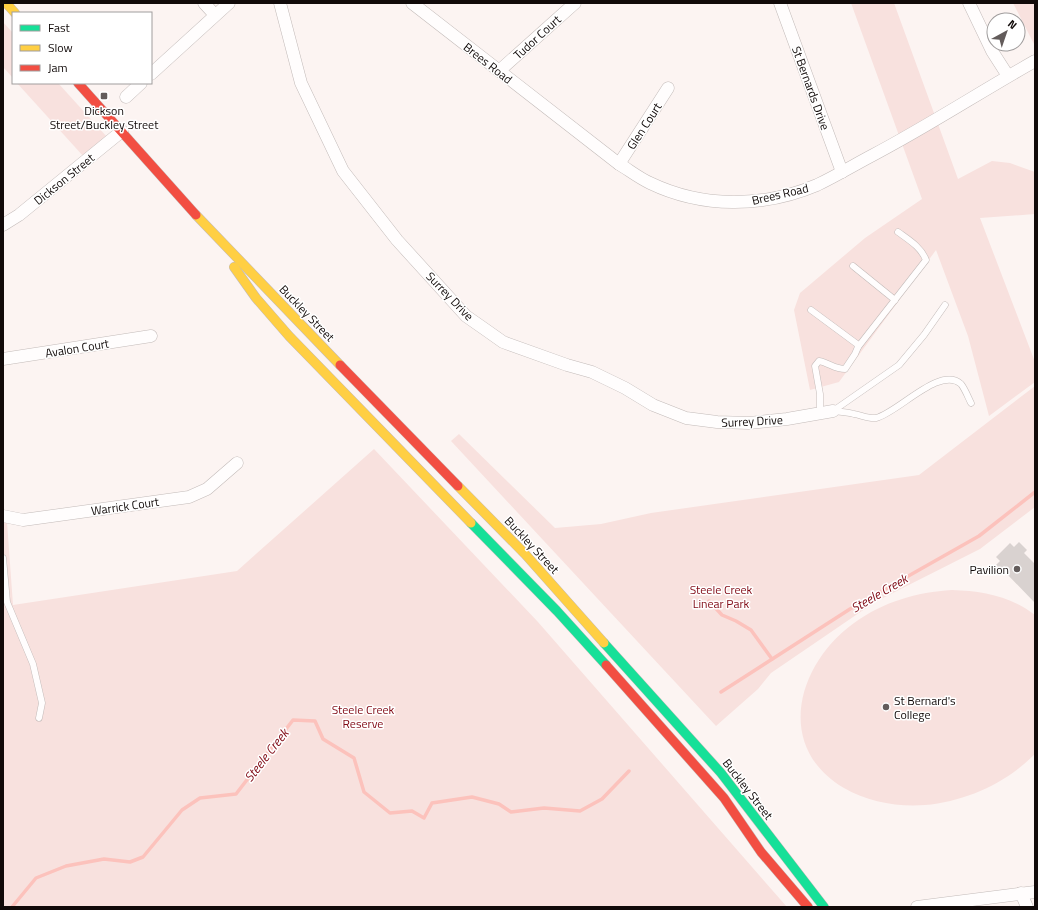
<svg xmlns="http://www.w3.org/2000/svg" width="1038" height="910" viewBox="0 0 1038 910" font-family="'Titillium Web',sans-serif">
  <rect width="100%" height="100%" fill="#fcf4f2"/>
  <g fill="#f8e1de">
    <path d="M851,3h43l64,176 34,-18 18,2 25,9v42l-55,4 55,144v20l-46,34 -21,-80 -32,-86 -97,132 -29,8 -16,-80 6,-17 65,-55 57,-39z"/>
    <path d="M1013,3h22v43z"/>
    <path d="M3,22l10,11v45l-10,-11z"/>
    <path d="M17,83h41l49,54 -23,20z"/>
    <path d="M1035,386v121l-55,42 -105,53 -104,71 -13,16 -42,37 -265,-285 8,-7 96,94 46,-4 50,-11 268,-38z"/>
    <path d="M374,449l164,173 249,285h-784v-387l4,2 6,83 224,-34z"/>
    <path d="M952,590c30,1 59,6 83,25v139c-29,29 -68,47 -110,51 -28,2 -57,-3 -81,-17 -70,-41 -47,-124 10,-165 29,-21 63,-31 98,-33z"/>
  </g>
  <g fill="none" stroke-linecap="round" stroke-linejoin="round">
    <g stroke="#fcc2bc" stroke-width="3.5">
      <path d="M709,601l13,14 14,6 15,9 21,29"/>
      <path d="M721,692l129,-83 129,-73 56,-44"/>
      <path d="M12,907l24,-29 30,-12 38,-7 26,3 13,-5 39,-47 18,-12 36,-4 57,-74 22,1 8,18 31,19 10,34 26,21 22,-2 12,7 8,-15 40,-6 27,7 12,8 33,-4 36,3 22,-12 27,-28"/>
    </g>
  </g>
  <path fill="#d9d2d0" d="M1019,542l8,8 -3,3 11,11v39l-30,-31 -1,1 -8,-8 4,-4 -4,-4 14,-14 4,4z"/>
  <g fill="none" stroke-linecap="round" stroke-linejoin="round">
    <defs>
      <g id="lane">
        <path d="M853,266l42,34"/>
        <path d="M811,310l46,34 1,3 -3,7 -10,15c-10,0 -16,-6 -26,-8l-4,5 5,28v19"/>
        <path d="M858,347l68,-87c-5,-13 -17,-20 -28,-28"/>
        <path d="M833,411c7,1 14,1 21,3 7,1 14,5 22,4 22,-5 64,-53 85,-34 4,5 7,13 10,19"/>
        <path d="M833,411l66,-46 25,-30 21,-30"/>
        <path d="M3,558l4,44 26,62 9,39 -3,15"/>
      </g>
      <g id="street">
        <path d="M204,3l11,12"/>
        <path d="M280,3l21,80 42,88 54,69 69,76 20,14 17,12 64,23 25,7 33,16 28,17 33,13 31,4 32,1 38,-4 46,-8"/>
        <path d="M412,3l207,161c10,6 20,14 31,19 52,25 113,25 167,2 19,-9 37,-20 56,-30 55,-29 107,-63 162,-94"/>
        <path d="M780,3l62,169"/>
        <path d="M969,3l23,48 16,25"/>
        <path d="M499,71l76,-68"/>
        <path d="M151,74l78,-71"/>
        <path d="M126,97l15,-14"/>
        <path d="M619,164l49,-76"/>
        <path d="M3,225l16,-10 103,-84"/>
        <path d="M3,359l148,-23"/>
        <path d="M3,516l20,4 166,-23 18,-8 30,-26"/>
        <path d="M1021,893l6,14"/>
        <path d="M917,907l118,-15"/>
      </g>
      <g id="fast">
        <path d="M471,523l86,88 49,54"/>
        <path d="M604,643l117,130 103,134"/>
      </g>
      <g id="slow">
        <path d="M6,3l9,10"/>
        <path d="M196,215l144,150"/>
        <path d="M234,267l22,31 33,38 182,187"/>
        <path d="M458,486l67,68 79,89"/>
      </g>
      <g id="jam">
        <path d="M78,83l118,132"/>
        <path d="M340,365l118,121"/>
        <path d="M606,665l118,133 37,54 47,55"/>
      </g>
    </defs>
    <use href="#lane" stroke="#c3bbb9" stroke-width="7"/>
    <use href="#street" stroke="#c3bbb9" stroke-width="13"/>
    <use href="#fast" stroke="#c3bbb9" stroke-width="10"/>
    <use href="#slow" stroke="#c3bbb9" stroke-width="10"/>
    <use href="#jam" stroke="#c3bbb9" stroke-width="10"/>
    <use href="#lane" stroke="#fffdfd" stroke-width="6"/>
    <use href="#street" stroke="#fffdfd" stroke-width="12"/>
    <use href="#fast" stroke="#16e098" stroke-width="9"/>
    <use href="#slow" stroke="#ffcf43" stroke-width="9"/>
    <use href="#jam" stroke="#f24e42" stroke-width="9"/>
  </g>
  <g fill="#635c5b" stroke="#fff" stroke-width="1.5">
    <rect x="100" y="92" width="8" height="8" rx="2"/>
    <circle cx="1017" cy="569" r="4"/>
    <circle cx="886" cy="707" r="4"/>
  </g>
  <g text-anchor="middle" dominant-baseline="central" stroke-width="3" stroke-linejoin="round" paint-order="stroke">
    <g font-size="12" fill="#110a09" stroke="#fff">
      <text transform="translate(537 37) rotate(-42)">Tudor Court</text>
      <text transform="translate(488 63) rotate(38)">Brees Road</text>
      <text transform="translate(811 88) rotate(70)">St Bernards Drive</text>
      <text transform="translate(644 126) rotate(-57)">Glen Court</text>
      <text transform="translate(64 179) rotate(-39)">Dickson Street</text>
      <text transform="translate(780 194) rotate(-13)">Brees Road</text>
      <text transform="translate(450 296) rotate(46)">Surrey Drive</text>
      <text transform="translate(307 313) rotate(46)">Buckley Street</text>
      <text transform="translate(77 348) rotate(-9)">Avalon Court</text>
      <text transform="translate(752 421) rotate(-3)">Surrey Drive</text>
      <text transform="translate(125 506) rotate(-8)">Warrick Court</text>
      <text transform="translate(532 545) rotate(47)">Buckley Street</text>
      <text transform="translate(748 789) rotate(52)">Buckley Street</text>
    </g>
    <g font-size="12" fill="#110a09" stroke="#fff">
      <text x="104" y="110">Dickson<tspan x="104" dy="14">Street/Buckley Street</tspan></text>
      <text x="1009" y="569" text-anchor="end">Pavilion</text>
      <text x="894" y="700" text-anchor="start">St Bernard's<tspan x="894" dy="14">College</tspan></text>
    </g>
    <g font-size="12" fill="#800914" stroke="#fff">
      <text x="721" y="589">Steele Creek<tspan x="721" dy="14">Linear Park</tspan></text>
      <text x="363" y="709">Steele Creek<tspan x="363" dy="14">Reserve</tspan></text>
    </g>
    <g font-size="13" font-style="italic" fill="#7f0813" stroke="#fff">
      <text transform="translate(879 593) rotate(-30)">Steele Creek</text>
      <text transform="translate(266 755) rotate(-52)">Steele Creek</text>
    </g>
  </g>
  <rect width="1038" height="910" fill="none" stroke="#110a09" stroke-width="8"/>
  <rect x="12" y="12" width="140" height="72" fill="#ffffff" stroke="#a09d9d"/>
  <rect x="20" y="25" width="20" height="6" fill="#16e098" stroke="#a09d9d"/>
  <text x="48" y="32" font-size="12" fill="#110a09">Fast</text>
  <rect x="20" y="45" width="20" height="6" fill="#ffcf43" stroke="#a09d9d"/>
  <text x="48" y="52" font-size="12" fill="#110a09">Slow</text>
  <rect x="20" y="65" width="20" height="6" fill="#f24e42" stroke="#a09d9d"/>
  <text x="48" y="72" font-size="12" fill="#110a09">Jam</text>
  <g transform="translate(1006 32) rotate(40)"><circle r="19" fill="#ffffff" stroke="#a09d9d"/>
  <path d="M0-3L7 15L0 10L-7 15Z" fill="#635c5b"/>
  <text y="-6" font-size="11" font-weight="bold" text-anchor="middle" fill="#110a09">N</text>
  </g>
</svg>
